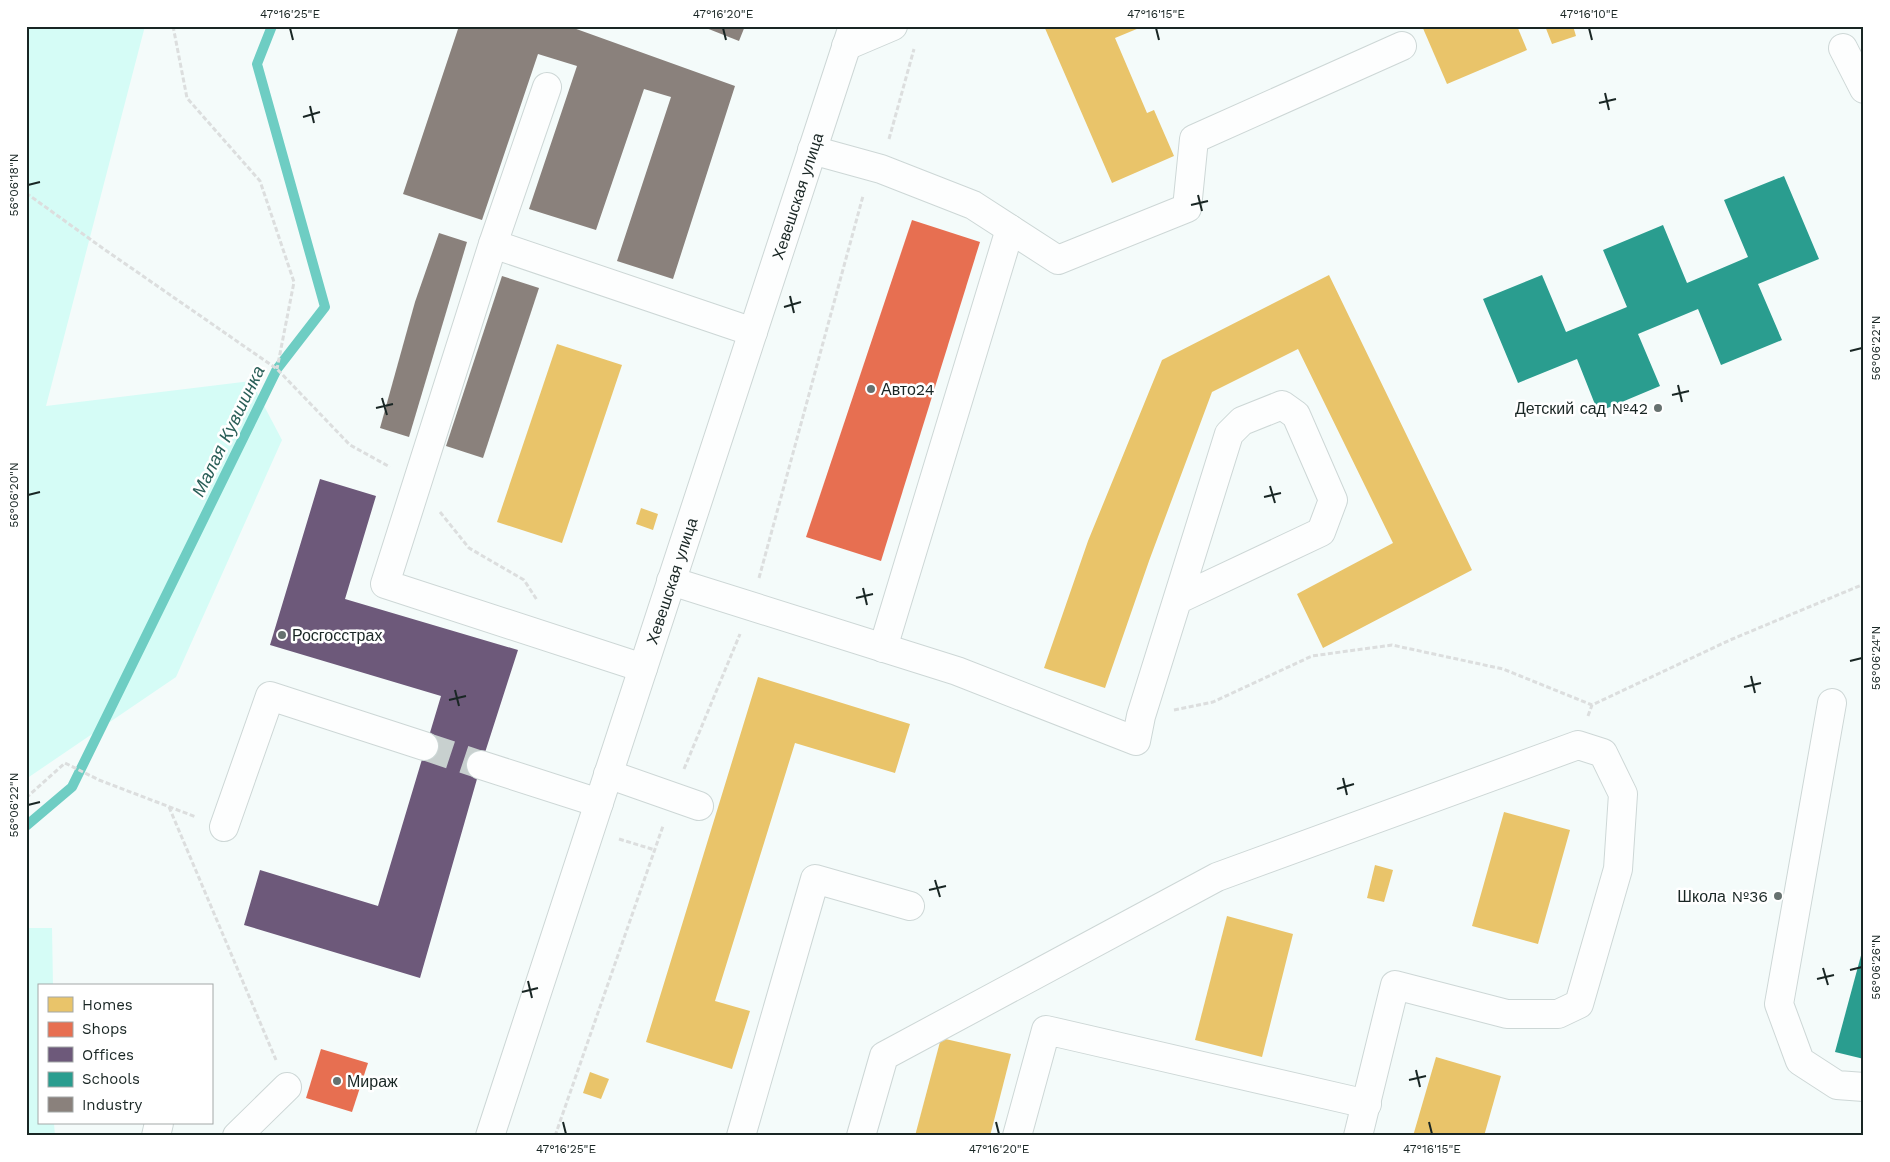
<svg xmlns="http://www.w3.org/2000/svg" width="1890" height="1162" viewBox="0 0 1890 1162" font-family="'Work Sans',sans-serif">
  <rect width="100%" height="100%" fill="#f4fbfa"/>
  <g fill="#d5fcf6">
    <path d="M26,26h119l-99,380 205,-25 31,59 -106,237 -150,102z"/>
    <path d="M26,928h26l1,58h-14v137h15l1,13h-29z"/>
  </g>
  <g fill="#e9c46a">
    <path d="M1044,26h100l-29,12 32,75 7,-3 20,46 -62,27z"/>
    <path d="M1422,26h95l10,24 -80,34z"/>
    <path d="M1545,26h28l3,10 -24,8z"/>
    <path d="M1329,275l143,295 -149,78 -26,-54 96,-51 -95,-194 -86,43 -63,169 -44,127 -61,-20 44,-127 74,-181z"/>
    <path d="M557,344l65,21 -60,178 -65,-21z"/>
    <path d="M641,508l17,6 -5,16 -17,-6z"/>
    <path d="M758,677l152,47 -15,49 -100,-30 -80,258 35,10 -18,58 -86,-27z"/>
    <path d="M1504,812l66,18 -32,114 -66,-18z"/>
    <path d="M1375,865l18,5 -9,32 -17,-4z"/>
    <path d="M1227,916l66,18 -31,123 -67,-17z"/>
    <path d="M941,1038l70,16 -21,82h-75z"/>
    <path d="M1436,1057l65,19 -17,60h-71z"/>
    <path d="M590,1072l19,7 -8,20 -18,-6z"/>
  </g>
  <g fill="#e76f51">
    <path d="M912,220l68,22 -99,319 -75,-24z"/>
    <path d="M321,1049l47,14 -16,49 -46,-14z"/>
  </g>
  <path fill="#6d597a" d="M320,479l56,17 -31,103 173,51 -37,115 -61,213 -176,-53 16,-55 118,36 63,-210 -171,-51z"/>
  <g fill="#2a9d8f">
    <path d="M1784,176l35,83 -61,25 24,56 -61,25 -23,-56 -60,25 22,52 -62,26 -21,-53 -59,24 -35,-84 59,-24 24,57 61,-25 -24,-57 60,-25 24,58 61,-26 -24,-57z"/>
    <path d="M1863,948h1v111l-29,-7z"/>
  </g>
  <g fill="#8a817c">
    <path d="M459,26h109l167,60 -62,193 -56,-18 54,-164 -27,-8 -48,141 -67,-21 48,-143 -39,-12 -56,166 -79,-26z"/>
    <path d="M701,26h44l-6,15z"/>
    <path d="M439,233l28,9 -58,195 -29,-9 35,-126z"/>
    <path d="M502,276l37,12 -56,170 -37,-12z"/>
  </g>
  <g fill="none" stroke-linecap="round" stroke-linejoin="round">
    <path stroke="#6ecdc3" stroke-width="10" d="M26,826l46,-39 205,-418 48,-62 -68,-243 15,-38"/>
    <path stroke="#c8d0cf" stroke-width="28" stroke-dasharray="28 14" stroke-linecap="butt" d="M424,746l57,19"/>
    <defs>
      <g id="minor">
        <path d="M846,46l47,-20"/>
        <path d="M1843,48l21,41"/>
        <path d="M547,87l-54,157 -108,340 258,84"/>
        <path d="M812,150l69,19 92,36 85,55 129,-52 7,-69 208,-93"/>
        <path d="M493,244l260,88"/>
        <path d="M671,581l286,90 179,70 5,-25 88,-282 13,-13 40,-16 14,10 37,85 -12,32 -142,67"/>
        <path d="M883,648l127,-419"/>
        <path d="M1832,703l-53,301 21,57 37,24 27,2"/>
        <path d="M481,765l118,38"/>
        <path d="M608,774l91,32"/>
        <path d="M224,827l46,-131 154,50"/>
        <path d="M156,1136l3,-13"/>
        <path d="M237,1136l50,-49"/>
        <path id="s1" d="M490,1136l363,-1110"/>
        <path d="M741,1136l74,-257 95,27"/>
        <path d="M861,1136l23,-80 333,-179 361,-132 25,8 20,41 -5,75 -39,135 -21,10h-51l-112,-29 -37,151"/>
        <path d="M1017,1136l29,-106 321,74"/>
      </g>
    </defs>
    <use href="#minor" stroke="#cdd7d6" stroke-width="30"/>
    <g stroke="#dcdede" stroke-width="3" stroke-dasharray="5 2.5" stroke-linecap="butt">
      <path d="M173,26l14,72 73,83 34,101 -17,87"/>
      <path d="M889,139l25,-90"/>
      <path d="M26,193l75,54 176,122 73,76 40,22"/>
      <path d="M440,512l29,36 55,32 13,20"/>
      <path d="M759,578l104,-382"/>
      <path d="M1174,710l39,-8 99,-46 80,-11 111,24 89,36 138,-65 134,-56"/>
      <path d="M1588,716l4,-11"/>
      <path d="M684,769l56,-135"/>
      <path d="M26,798l39,-35 34,17 97,37"/>
      <path d="M169,807l107,253"/>
      <path d="M619,839l36,11"/>
      <path d="M555,1136l108,-310"/>
    </g>
    <use href="#minor" stroke="#fdfefe" stroke-width="28"/>
  </g>
  <path fill="none" stroke="#192624" stroke-width="2" d="M290,28l3,12M723,28l3,12M1156,28l3,12M1589,28l3,12M1605,93l4,17M1599,103l17,-4M310,106l4,17M303,117l17,-5M28,185l12,-3M1198,195l4,16M1191,205l17,-4M790,296l4,17M784,307l17,-5M1850,351l12,-3M1678,385l4,17M1672,395l17,-4M382,398l5,17M376,408l17,-4M1270,486l5,17M28,495l12,-3M1264,497l17,-4M863,588l4,17M856,598l17,-4M1850,661l12,-3M1751,676l4,17M1744,687l17,-4M455,690l4,16M449,700l17,-4M1343,778l4,17M1337,789l17,-5M28,805l12,-3M935,880l5,17M929,890l17,-4M1823,968l5,17M1850,970l12,-3M1817,979l17,-4M528,981l4,17M522,992l16,-4M1416,1070l4,17M1409,1080l17,-4M563,1122l3,12M996,1122l3,12M1429,1122l3,12"/>
  <g fill="#66716f" stroke="#fff" stroke-width="2">
    <circle cx="871" cy="389" r="5"/>
    <circle cx="1658" cy="408" r="5"/>
    <circle cx="282" cy="635" r="5"/>
    <circle cx="1778" cy="896" r="5"/>
    <circle cx="337" cy="1081" r="5"/>
  </g>
  <g text-anchor="middle" dominant-baseline="central" stroke-width="5" stroke-linejoin="round" paint-order="stroke">
    <g font-size="16" fill="#192624" stroke="#fff">
      <text stroke="none"><textPath href="#s1" startOffset="989">Хевешская улица</textPath></text>
      <text stroke="none"><textPath href="#s1" startOffset="584">Хевешская улица</textPath></text>
    </g>
    <g font-size="16" fill="#192624" stroke="#fff" text-anchor="start">
      <text x="881" y="389">Авто24</text>
      <text x="1648" y="408" text-anchor="end">Детский сад №42</text>
      <text x="292" y="635">Росгосстрах</text>
      <text x="1768" y="896" text-anchor="end">Школа №36</text>
      <text x="347" y="1081">Мираж</text>
    </g>
    <g font-size="18" font-style="italic" fill="#2a5f58" stroke="#fff">
      <text transform="translate(228 431) rotate(-64)">Малая Кувшинка</text>
    </g>
  </g>
  <rect width="1890" height="1162" fill="none" stroke="#ffffff" stroke-width="55"/>
  <rect x="38" y="984" width="175" height="140" fill="#ffffff" stroke="#a3a8a7"/>
  <rect x="48" y="997" width="25" height="15" fill="#e9c46a" stroke="#a3a8a7"/>
  <text x="82" y="1010" font-size="15" fill="#192624">Homes</text>
  <rect x="48" y="1022" width="25" height="15" fill="#e76f51" stroke="#a3a8a7"/>
  <text x="82" y="1034" font-size="15" fill="#192624">Shops</text>
  <rect x="48" y="1047" width="25" height="15" fill="#6d597a" stroke="#a3a8a7"/>
  <text x="82" y="1060" font-size="15" fill="#192624">Offices</text>
  <rect x="48" y="1072" width="25" height="15" fill="#2a9d8f" stroke="#a3a8a7"/>
  <text x="82" y="1084" font-size="15" fill="#192624">Schools</text>
  <rect x="48" y="1097" width="25" height="15" fill="#8a817c" stroke="#a3a8a7"/>
  <text x="82" y="1110" font-size="15" fill="#192624">Industry</text>
  <rect x="28" y="28" width="1834" height="1106" fill="none" stroke="#192624" stroke-width="2"/>
  <g font-size="12" text-anchor="middle" fill="#192624">
    <text x="290" y="18">47°16'25"E</text>
    <text x="723" y="18">47°16'20"E</text>
    <text x="1156" y="18">47°16'15"E</text>
    <text x="1589" y="18">47°16'10"E</text>
    <text transform="translate(14 185) rotate(-90)" y="4">56°06'18"N</text>
    <text transform="translate(1876 348) rotate(-90)" y="4">56°06'22"N</text>
    <text transform="translate(14 495) rotate(-90)" y="4">56°06'20"N</text>
    <text transform="translate(1876 658) rotate(-90)" y="4">56°06'24"N</text>
    <text transform="translate(14 805) rotate(-90)" y="4">56°06'22"N</text>
    <text transform="translate(1876 967) rotate(-90)" y="4">56°06'26"N</text>
    <text x="566" y="1153">47°16'25"E</text>
    <text x="999" y="1153">47°16'20"E</text>
    <text x="1432" y="1153">47°16'15"E</text>
  </g>
</svg>
